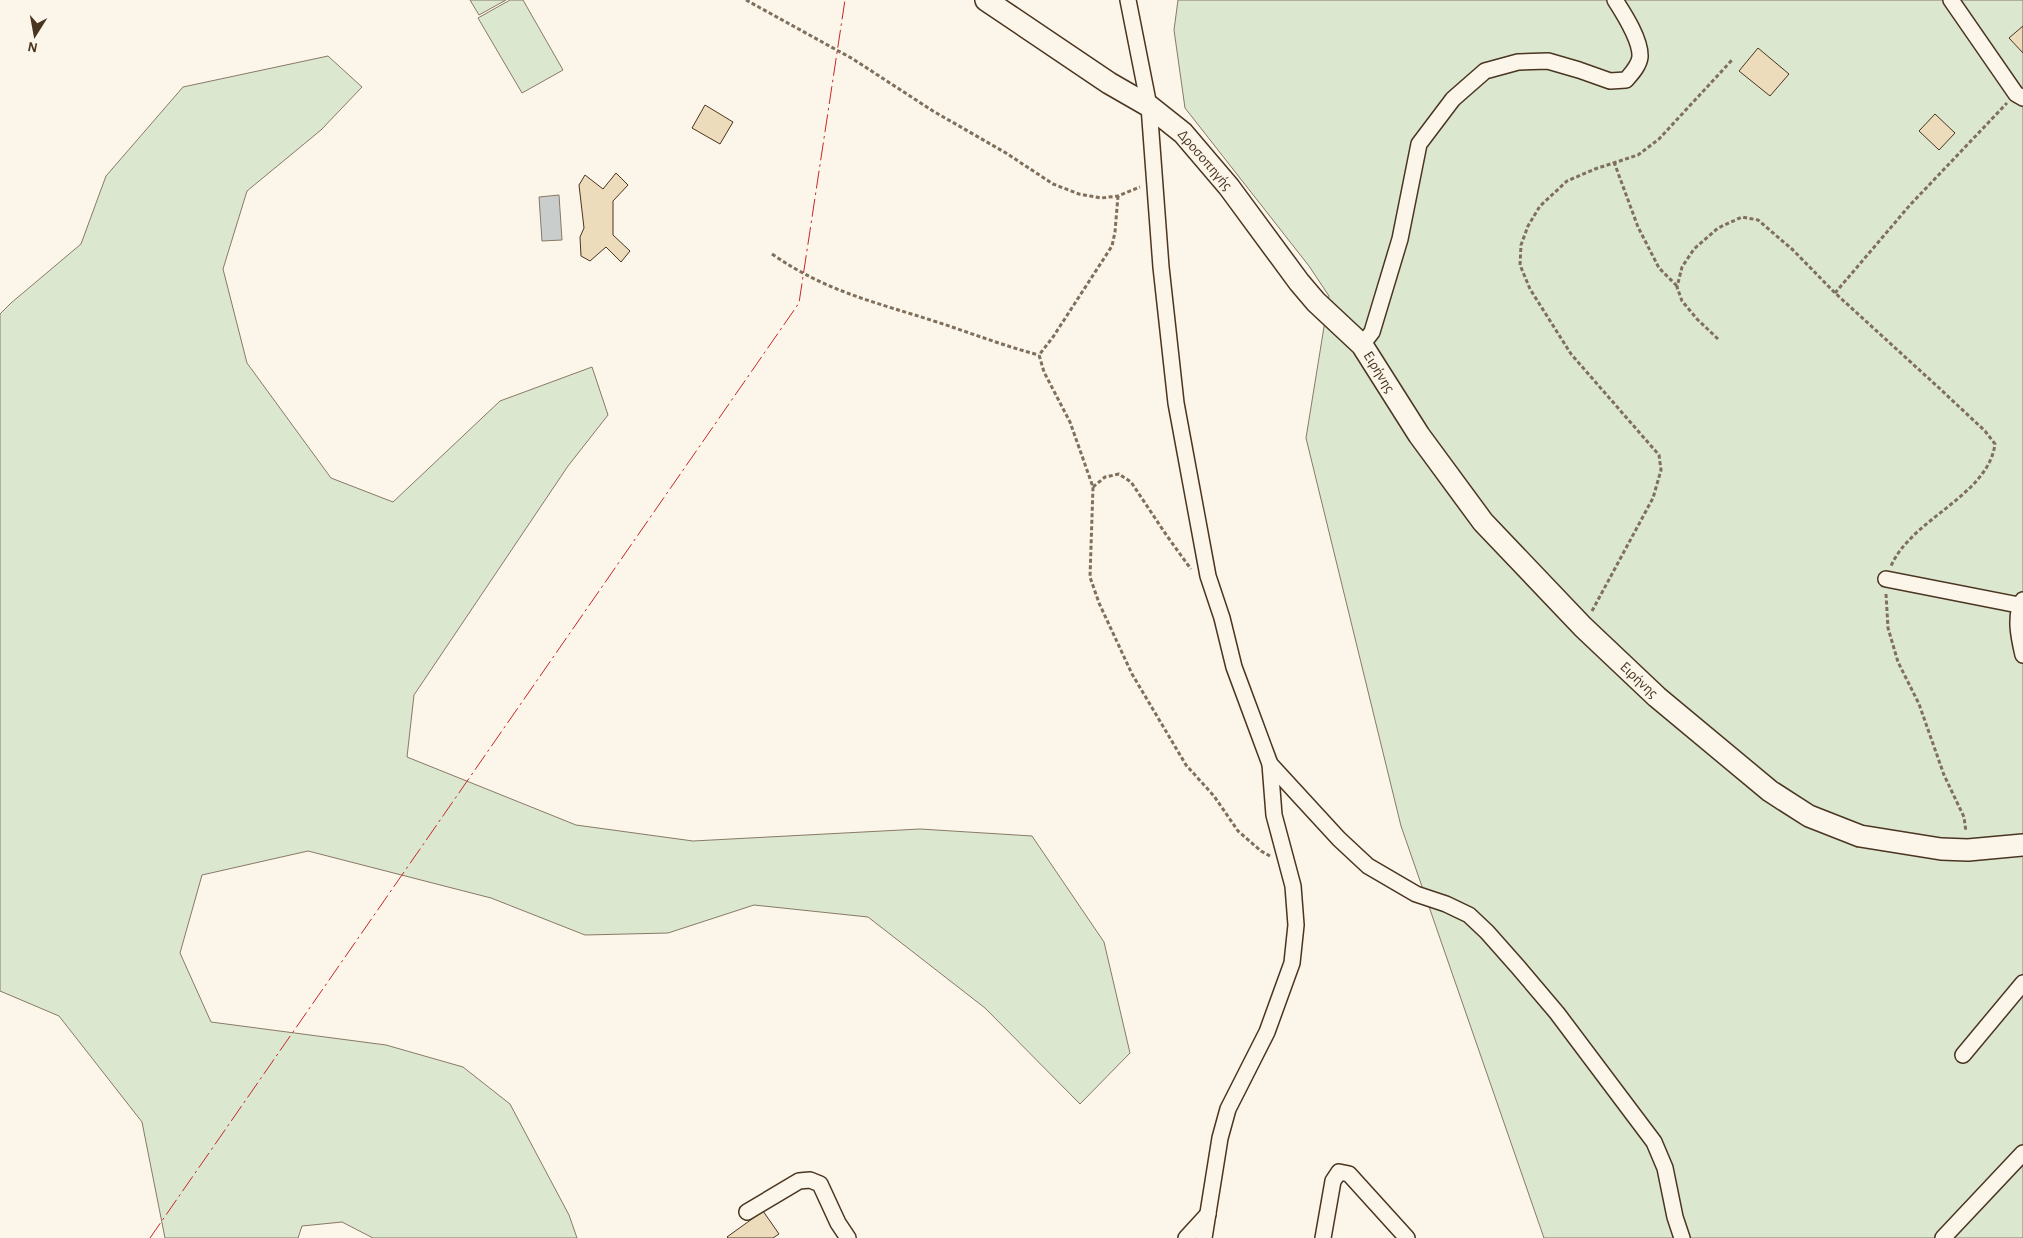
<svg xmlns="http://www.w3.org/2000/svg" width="2023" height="1238" viewBox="0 0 2023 1238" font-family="'Alegreya Sans',sans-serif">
  <rect width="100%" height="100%" fill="#fbf6e9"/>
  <g fill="#dce7d0" stroke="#887966">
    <path d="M470,0h36l-27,15z"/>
    <path d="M510,0h13l40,70 -41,23 -44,-75z"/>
    <path d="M1178,0h845v1238h-479l-143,-412 -95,-388 23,-142 -20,-30 -124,-158 -11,-78z"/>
    <path d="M328,56l34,31 -41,43 -74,61 -24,78 24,94 84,115 62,24 107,-101 92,-34 16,48 -40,51 -154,229 -7,62 169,68 117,16 227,-12 112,7 72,106 26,111 -50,51 -95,-96 -117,-91 -114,-12 -86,28 -83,2 -94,-37 -183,-47 -106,24 -22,78 31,69 175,23 77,22 47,37 59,111 8,23h-204l-31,-16 -40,4 -4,12h-133l-23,-116 -83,-106 -59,-25v-677l11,-11 70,-59 25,-68 77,-89z"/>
  </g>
  <path fill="#c9cecd" stroke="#887966" d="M559,195l3,45 -20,1 -3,-44z"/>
  <g fill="#ecdcbc" stroke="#4a3520">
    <path d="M2023,26v27l-14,-15z"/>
    <path d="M1758,48l31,26 -19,22 -31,-25z"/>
    <path d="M705,105l28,17 -13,22 -28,-16z"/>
    <path d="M1935,114l20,19 -16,17 -20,-19z"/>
    <path d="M616,173l12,12 -15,16v34l17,16 -9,11 -15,-15 -16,14 -9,-5 -1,-19 4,-9 -5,-43 6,-10 18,14z"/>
    <path d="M763,1211l16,23 -6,4h-45l-1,-1z"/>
  </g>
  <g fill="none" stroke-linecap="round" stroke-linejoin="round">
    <defs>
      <g id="street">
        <path d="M1128,0l21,106 12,161 15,136 32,173 14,42 12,49 36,97 4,51 19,71 3,39 -4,38 -25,69 -39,77 -8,29 -16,100"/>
        <path d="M1951,0l65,94 7,4"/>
        <path d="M1362,345l10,-13 28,-93 19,-95 34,-45 32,-28 33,-9 30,-1 31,9 31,11 16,-1c5,-6 13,-14 14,-23 1,-17 -16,-43 -25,-57"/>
        <path d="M1886,579l137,27"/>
        <path d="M2023,600c-9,16 -4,38 0,55"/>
        <path d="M1270,764l69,75 29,27 48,28 30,10 23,11 18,17 31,35 39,46 97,129 11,26 10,49 7,21"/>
        <path d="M1963,1055l60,-72"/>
        <path d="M747,1212l52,-31 11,-1 10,4 18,39 10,15"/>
        <path d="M1186,1238l22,-24"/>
        <path d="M1323,1238l10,-57 6,-9 10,2 58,64"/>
        <path d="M1943,1238l80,-85"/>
      </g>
      <path id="secondary" d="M986,0l123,83 40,23 34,27 46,54 70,95 17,20 46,43 57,90 64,87 100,105 74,70 113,94 39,25 51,20 81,13 27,1 55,-5"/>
    </defs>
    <use href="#street" stroke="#4a3520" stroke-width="18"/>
    <use href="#secondary" stroke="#4a3520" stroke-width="24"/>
    <g stroke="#7f6f5c" stroke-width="3" stroke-dasharray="4 2.5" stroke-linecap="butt">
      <path d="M746,0l107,59 80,52 73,42 47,31 26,10 22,4 17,-2 22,-9"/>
      <path d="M1614,162l24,65 21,41 18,18"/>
      <path d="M1118,196l-3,36 -3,14 -59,91 -14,18 5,17 26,50 23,65 -3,90 9,26 33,71 54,91 28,31 24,35 23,20 9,5"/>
      <path d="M772,254c55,38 103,48 165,68 34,11 67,24 102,33"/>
      <path d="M1835,293l75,-88 97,-102"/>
      <path d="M1718,339l-21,-20 -15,-18 -5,-14 5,-20 12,-18 24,-21 24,-11 16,3 35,30 42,43 103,94 47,44 10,13c-7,52 -83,74 -104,122"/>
      <path d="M1093,487l12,-10 14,-3 12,8 36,54 24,33"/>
      <path d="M1886,594l2,34 10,34 21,42 25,71 20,42 2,15"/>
      <path d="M1592,611l61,-113 8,-28 -2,-15 -88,-101 -41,-65 -10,-24 1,-20 7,-19 12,-20 27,-25 28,-12 43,-14 21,-16 73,-79"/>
    </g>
    <use href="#street" stroke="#fbf6e9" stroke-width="15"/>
    <use href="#secondary" stroke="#fbf6e9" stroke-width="21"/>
    <path stroke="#c62828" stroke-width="1" stroke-dasharray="18 4 2.5 4" stroke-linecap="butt" d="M150,1238l649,-935 46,-303"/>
  </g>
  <g text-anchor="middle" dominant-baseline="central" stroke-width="4" stroke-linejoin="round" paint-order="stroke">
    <g font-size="15" fill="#4a3520" stroke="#fbf6e9">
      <text transform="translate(1205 160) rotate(49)">Δροσοπηγής</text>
      <text transform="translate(1379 372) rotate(58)">Ειρήνης</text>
      <text transform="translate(1639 680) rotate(43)">Ειρήνης</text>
    </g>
  </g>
  <g transform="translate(35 35) rotate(191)" stroke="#fbf6e9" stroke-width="4" paint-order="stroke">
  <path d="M0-4L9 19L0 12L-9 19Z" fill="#4a3520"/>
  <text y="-8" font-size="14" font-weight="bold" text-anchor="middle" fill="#4a3520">N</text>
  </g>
</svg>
